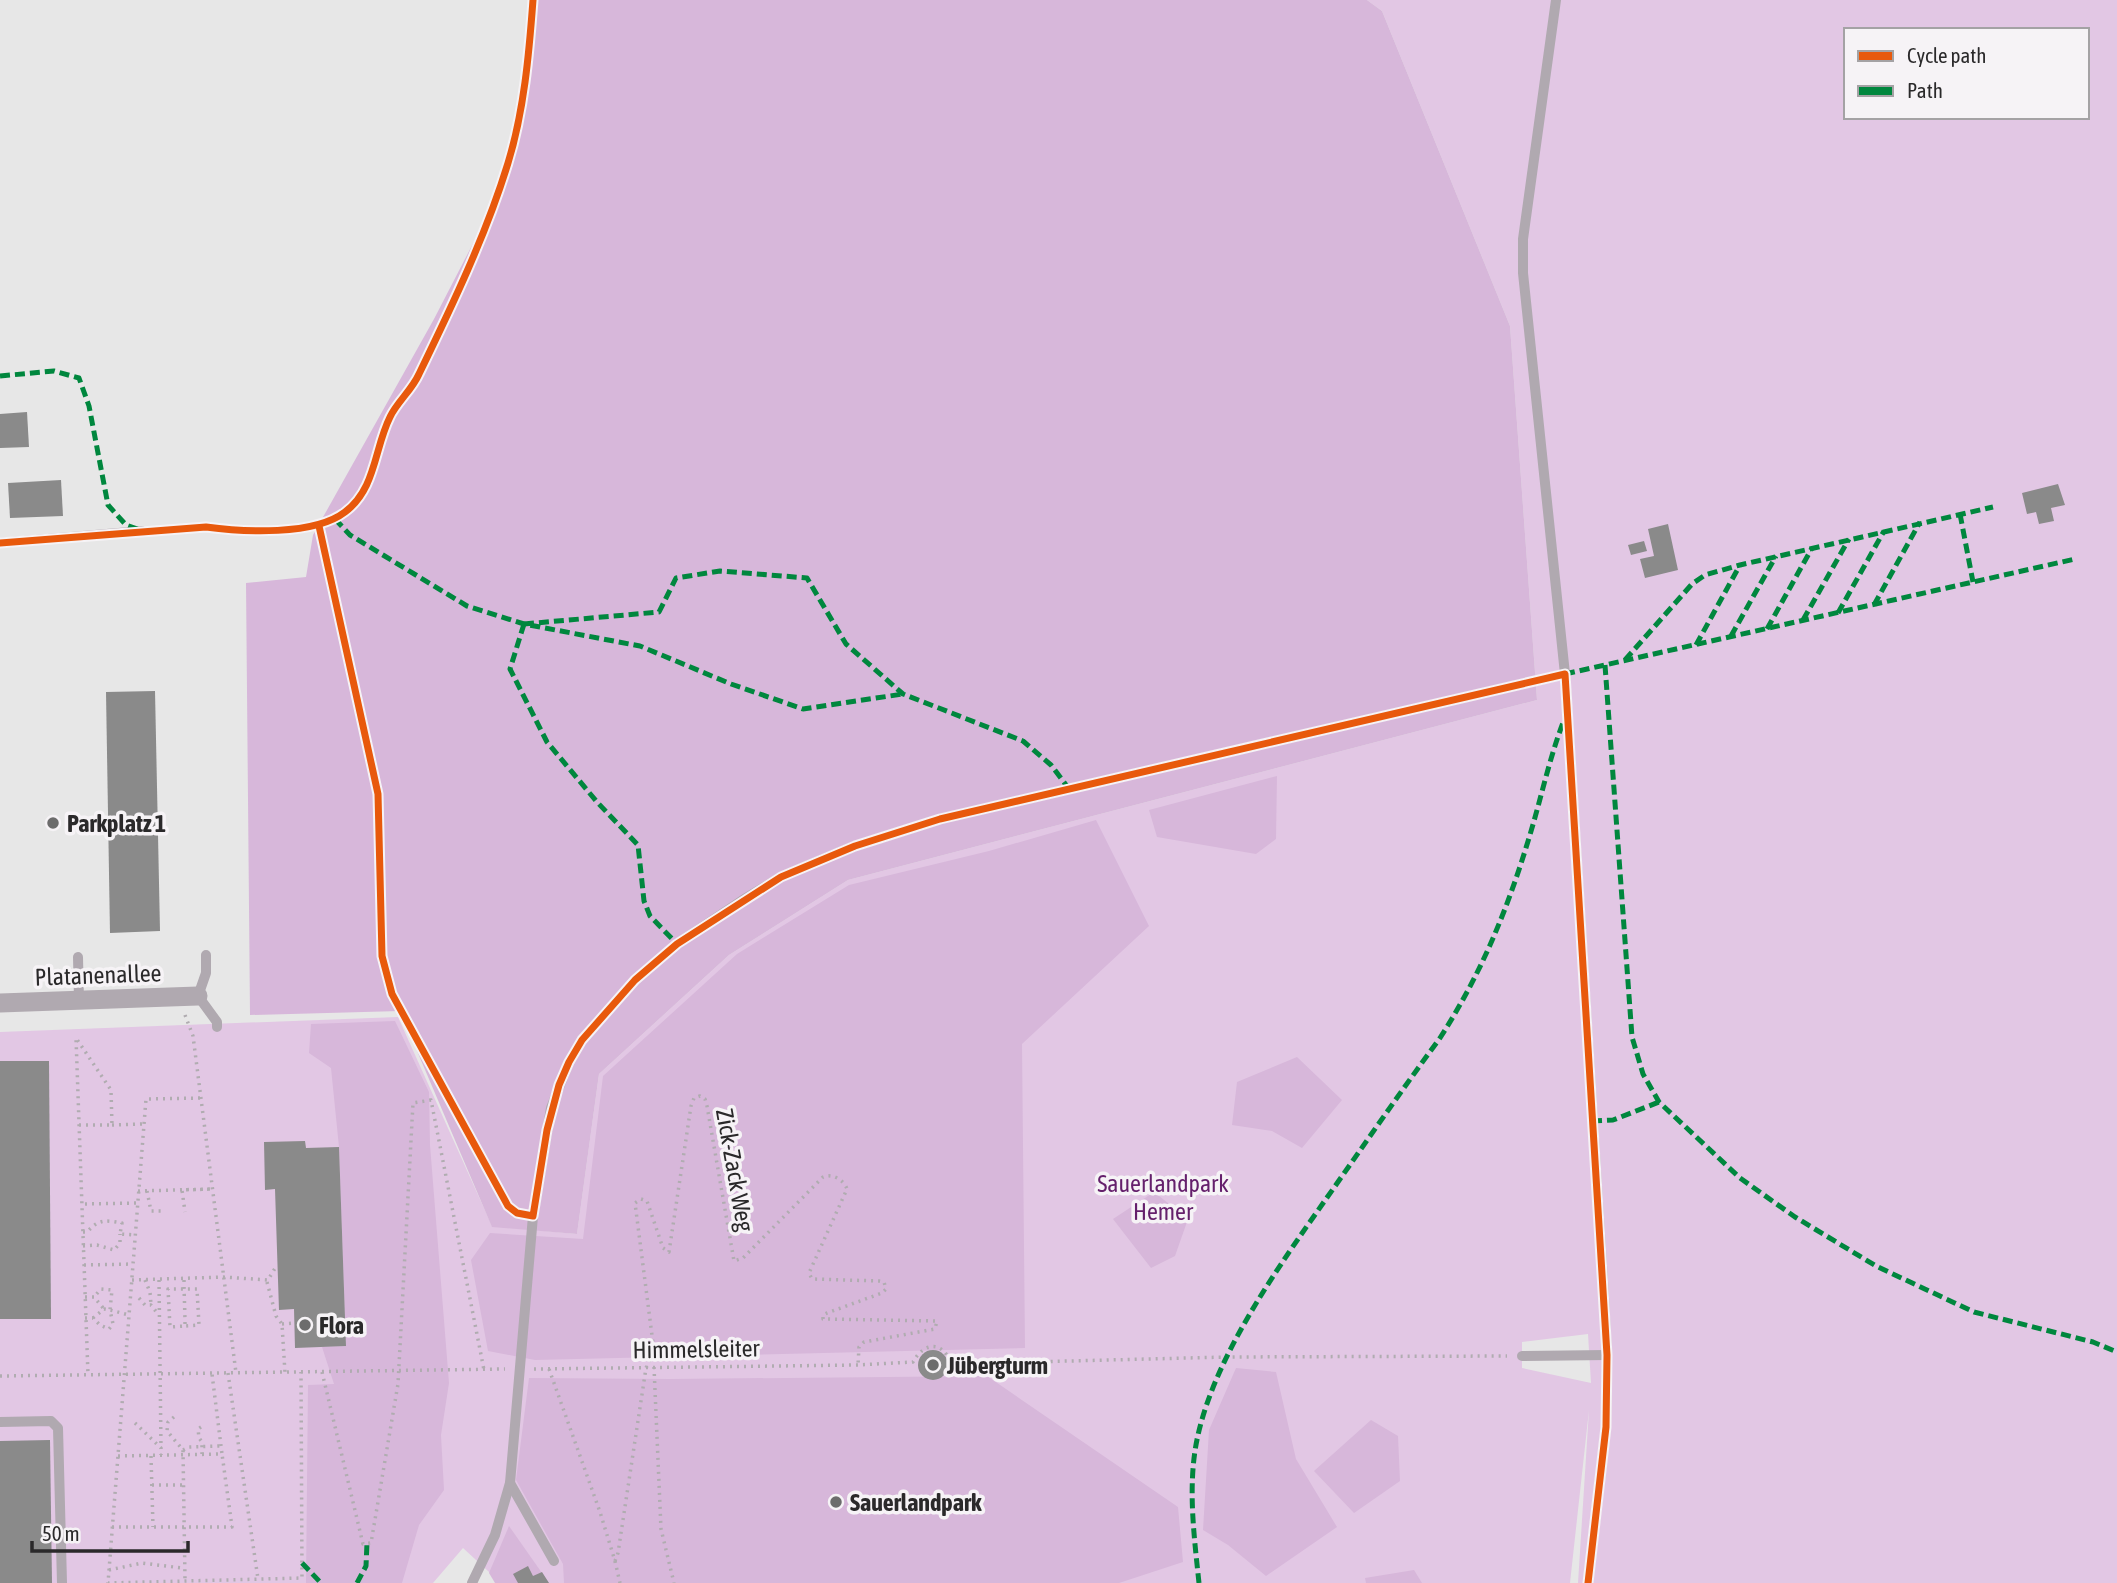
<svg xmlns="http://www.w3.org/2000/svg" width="2117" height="1583" viewBox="0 0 2117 1583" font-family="'Asap Condensed',sans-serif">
  <rect width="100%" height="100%" fill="#e7e7e7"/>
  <path fill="#e2c7e4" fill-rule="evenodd" d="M1367,0h750v1583h-539l11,-173 -19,173h-1069l-38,-35 -30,35h-433v-551l398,-15 94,209 85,8 22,-160 130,-119 119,-75 689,-180 -27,-374 -128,-315zM1846,30h241v87h-241zM1588,1334l3,49 -69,-15v-26z"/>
  <g fill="#d7b7da">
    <path d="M536,0h831l15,11 128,315 27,374 -689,180 -119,75 -130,119 -22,160 -85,-7 -92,-216 -150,4 -4,-432 60,-6 7,-42 121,-216 78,-151 22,-134z"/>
    <path d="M1277,776l-1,63 -20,15 -99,-17 -8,-27z"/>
    <path d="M1096,820l53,106 -127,118 3,304 -490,12 -47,-9 -17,-91 19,-27 93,6 20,-163 134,-122 112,-69 140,-34z"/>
    <path d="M395,1021l34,71 1,53 19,238 -8,52 3,55 -25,35 -17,58h-96l2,-198 26,-1 -12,-37 24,-1 -7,-199 -8,-79 -22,-15 2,-29z"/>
    <path d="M1297,1057l45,43 -40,48 -30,-17 -40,-6 5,-43z"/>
    <path d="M1154,1192l34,27 -13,37 -24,12 -38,-49z"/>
    <path d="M1236,1368l40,4 20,87 41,68 -71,49 -38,-31 -25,-15 6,-100z"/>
    <path d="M987,1376l191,131 5,55 -64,21h-555l-1,-19 -47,-84 13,-102 141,1z"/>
    <path d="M1371,1420l27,16 2,45 -46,32 -40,-42z"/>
    <path d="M509,1526l40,57h-54l-6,-10z"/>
    <path d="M1414,1570l8,13h-56l-1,-5z"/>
  </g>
  <g fill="#8a8a8a">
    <path d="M27,412l2,35 -29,1v-34z"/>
    <path d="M61,480l2,36 -53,2 -2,-35z"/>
    <path d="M2058,484l7,21 -14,3 3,13 -15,3 -3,-12 -9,2 -5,-21z"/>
    <path d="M1668,524l10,46 -33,8 -5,-19 14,-3 -6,-27z"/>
    <path d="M1644,541l3,10 -16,4 -3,-10z"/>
    <path d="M155,691l5,240 -50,2 -4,-241z"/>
    <path d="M0,1061h49l2,258h-51z"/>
    <path d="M305,1141l1,7 33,-1 7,199 -51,2 -1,-39 -15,1 -4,-121 -10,1 -1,-48z"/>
    <circle cx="933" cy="1365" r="15"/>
    <path d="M50,1440l2,143h-52v-142z"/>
    <path d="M528,1566l5,10 9,-4 7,11h-31l-5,-9z"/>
  </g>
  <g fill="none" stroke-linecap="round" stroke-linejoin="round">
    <g stroke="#b0acb0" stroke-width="3.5" stroke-dasharray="2 5" stroke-linecap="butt">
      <path d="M185,1015l8,21 43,337"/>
      <path d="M200,1098l-54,1 -38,484 194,-5 -1,-206"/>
      <path d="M79,1125h33l-1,-35 -35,-52 12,337"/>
      <path d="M112,1125l31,-1"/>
      <path d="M138,1191l74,-2 -30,1 3,22"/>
      <path d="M147,1191l4,20h14"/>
      <path d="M85,1204l53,-1"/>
      <path d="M83,1232h4c12,-13 18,-12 35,-9l-2,11 15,1"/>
      <path d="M83,1246l14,-1 17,5 6,-7v-9"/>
      <path d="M84,1265l49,-1"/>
      <path d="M132,1280l91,-3 45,3 9,-15"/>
      <path d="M145,1280l5,12 1,13"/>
      <path d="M159,1280l2,168"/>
      <path d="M184,1280c0,15 1,31 1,46l-15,1 -2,-38h29l2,36 -14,1"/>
      <path d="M267,1282l9,34 6,8 3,49"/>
      <path d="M85,1297h9l10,12"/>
      <path d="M139,1298l6,7h6l7,9"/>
      <path d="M85,1318h8l7,7 9,4 4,-5 -3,-14 19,5"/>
      <path d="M93,1318l11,-9 6,1 2,-20 -11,-1 -7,8"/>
      <path d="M282,1324l12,-1"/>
      <path d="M654,1367l7,162 13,54"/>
      <path d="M534,1369l324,-4 55,-3c11,-20 30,-22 38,2l276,-7 280,-1"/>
      <path d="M549,1369l51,143 15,49 3,-8 28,-185 8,-17 -19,-148 6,-4 6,2 16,47 6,4 22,-146 3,-8 6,-2 5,3 2,7 27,155 9,-3 80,-81c9,-4 21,3 24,12l-38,84 3,6 67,2 5,1 2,7 -4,4 -55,20 -4,2v4l114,2 -2,8 -71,13 -5,5 -1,18"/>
      <path d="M322,1372l41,172 8,-1 27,-159 15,-281 18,-3 53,270"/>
      <path d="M228,1373l30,206"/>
      <path d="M0,1376l505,-7"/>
      <path d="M174,1417l-6,5 -1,9 16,19 2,130"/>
      <path d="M135,1423l26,25v7"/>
      <path d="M201,1427l-3,2 1,9 3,4v12"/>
      <path d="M183,1450l6,-3 32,-1"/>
      <path d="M118,1456l104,-2 -10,-80"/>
      <path d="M151,1456l2,71"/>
      <path d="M152,1485h31"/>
      <path d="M112,1527h120l-10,-73"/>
      <path d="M615,1561l5,22"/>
      <path d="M109,1570l33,-7 40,5"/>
    </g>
    <g stroke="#b0a9b0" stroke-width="10">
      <path d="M1556,0l-33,239v34l42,401 39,623 3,58 -1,72 -18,156"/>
      <path d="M0,543l142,-12"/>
      <path d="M206,955v18l-8,23 19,26v5"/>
      <path d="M78,957l1,43"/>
      <path d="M1522,1356l85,-1"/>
      <path d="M0,1422l51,-1 7,7 4,155"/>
      <path d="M510,1483l44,78"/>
      <path d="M472,1583l23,-48 15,-52 23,-267 18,-108 18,-46 13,-22 53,-60 42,-36 69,-46 35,-21 42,-18 32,-13 85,-27 625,-145"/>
    </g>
    <path stroke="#b0a9b0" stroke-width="19" d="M0,1003l198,-7"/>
    <g stroke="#00873e" stroke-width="5" stroke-dasharray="10 5" stroke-linecap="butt">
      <path d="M0,376l54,-5 25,7 10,28 19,99 18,20 14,5"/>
      <path d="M1960,514l13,68"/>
      <path d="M335,519l15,16 117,71 57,18 116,22 91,38 72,25 100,-15"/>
      <path d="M1874,605l46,-83"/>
      <path d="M1838,613l46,-82"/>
      <path d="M1803,620l46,-81"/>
      <path d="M524,624l135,-12 17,-34 44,-7 87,7 39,66 57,50 120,47 28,24 18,24"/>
      <path d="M524,624l-14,45 37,73 50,60 41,43 6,56 6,15 27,28"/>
      <path d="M1767,629l45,-81"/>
      <path d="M1731,636l45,-80"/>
      <path d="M1696,645l44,-80"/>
      <path d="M1625,660l67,-76 13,-9 35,-10 253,-58"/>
      <path d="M1605,665l27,372 11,37 16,28 81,76 55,39 81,49 98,46 119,30 24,10"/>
      <path d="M1565,674l510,-115"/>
      <path d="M1592,1121l21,-1 46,-18"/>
      <path d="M302,1563l19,20"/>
      <path d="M357,1583l9,-17 1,-23"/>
      <path d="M1199,1583c-5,-48 -12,-100 -1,-148 18,-81 81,-169 128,-236 38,-54 75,-108 114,-161 41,-64 67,-127 89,-200 12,-39 20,-79 35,-118"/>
    </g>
    <defs>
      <g id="cycleway">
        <path d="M319,526l59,268 4,162 10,38 116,212 9,7 16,3 14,-86 12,-45 10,-23 13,-22 53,-60 42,-36 104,-67 74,-31 85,-27 625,-145 42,681 -1,72 -18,156"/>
        <path d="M0,543l206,-16c37,5 108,9 139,-15 31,-23 29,-63 45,-95 7,-15 22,-27 29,-43 33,-68 67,-139 89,-211 16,-52 21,-109 25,-163"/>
      </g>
    </defs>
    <use href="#cycleway" stroke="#f6f3f6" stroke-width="11"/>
    <use href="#cycleway" stroke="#e8590c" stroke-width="7"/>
  </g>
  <g fill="#6c6c6c" stroke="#f6f3f6" stroke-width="2.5">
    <circle cx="53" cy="823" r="7"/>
    <circle cx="305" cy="1325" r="7"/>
    <circle cx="933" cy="1365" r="7"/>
    <circle cx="836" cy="1502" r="7"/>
  </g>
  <g text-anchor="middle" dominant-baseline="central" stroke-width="7" stroke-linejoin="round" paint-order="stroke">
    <g font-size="24" font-weight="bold" fill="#2a292a" stroke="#f6f3f6" text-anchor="start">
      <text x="67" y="823">Parkplatz 1</text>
      <text x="319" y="1325">Flora</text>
      <text x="947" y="1365">Jübergturm</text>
      <text x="850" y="1502">Sauerlandpark</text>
    </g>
    <g font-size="24" fill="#2a292a" stroke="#f6f3f6">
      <text transform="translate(98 975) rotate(-2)">Platanenallee</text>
      <text transform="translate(735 1170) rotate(80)">Zick-Zack Weg</text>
      <text transform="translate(696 1349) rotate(-1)">Himmelsleiter</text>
    </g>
    <g font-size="24" fill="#65206c" stroke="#f6f3f6">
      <text x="1163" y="1183">Sauerlandpark<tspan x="1163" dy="28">Hemer</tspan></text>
    </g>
  </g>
  <rect x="1844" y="28" width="245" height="91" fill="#f6f3f6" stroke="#a4a2a4" stroke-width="2"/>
  <rect x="1858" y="51" width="35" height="10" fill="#e8590c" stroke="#a4a2a4" stroke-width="2"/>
  <text x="1907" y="63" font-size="21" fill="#2a292a">Cycle path</text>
  <rect x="1858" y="86" width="35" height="10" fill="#00873e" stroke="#a4a2a4" stroke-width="2"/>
  <text x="1907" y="98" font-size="21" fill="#2a292a">Path</text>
  <path d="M32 1541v10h156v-10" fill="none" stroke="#2a292a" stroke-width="3.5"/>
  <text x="42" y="1541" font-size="21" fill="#2a292a" stroke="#f6f3f6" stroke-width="5" paint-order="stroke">50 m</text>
</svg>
